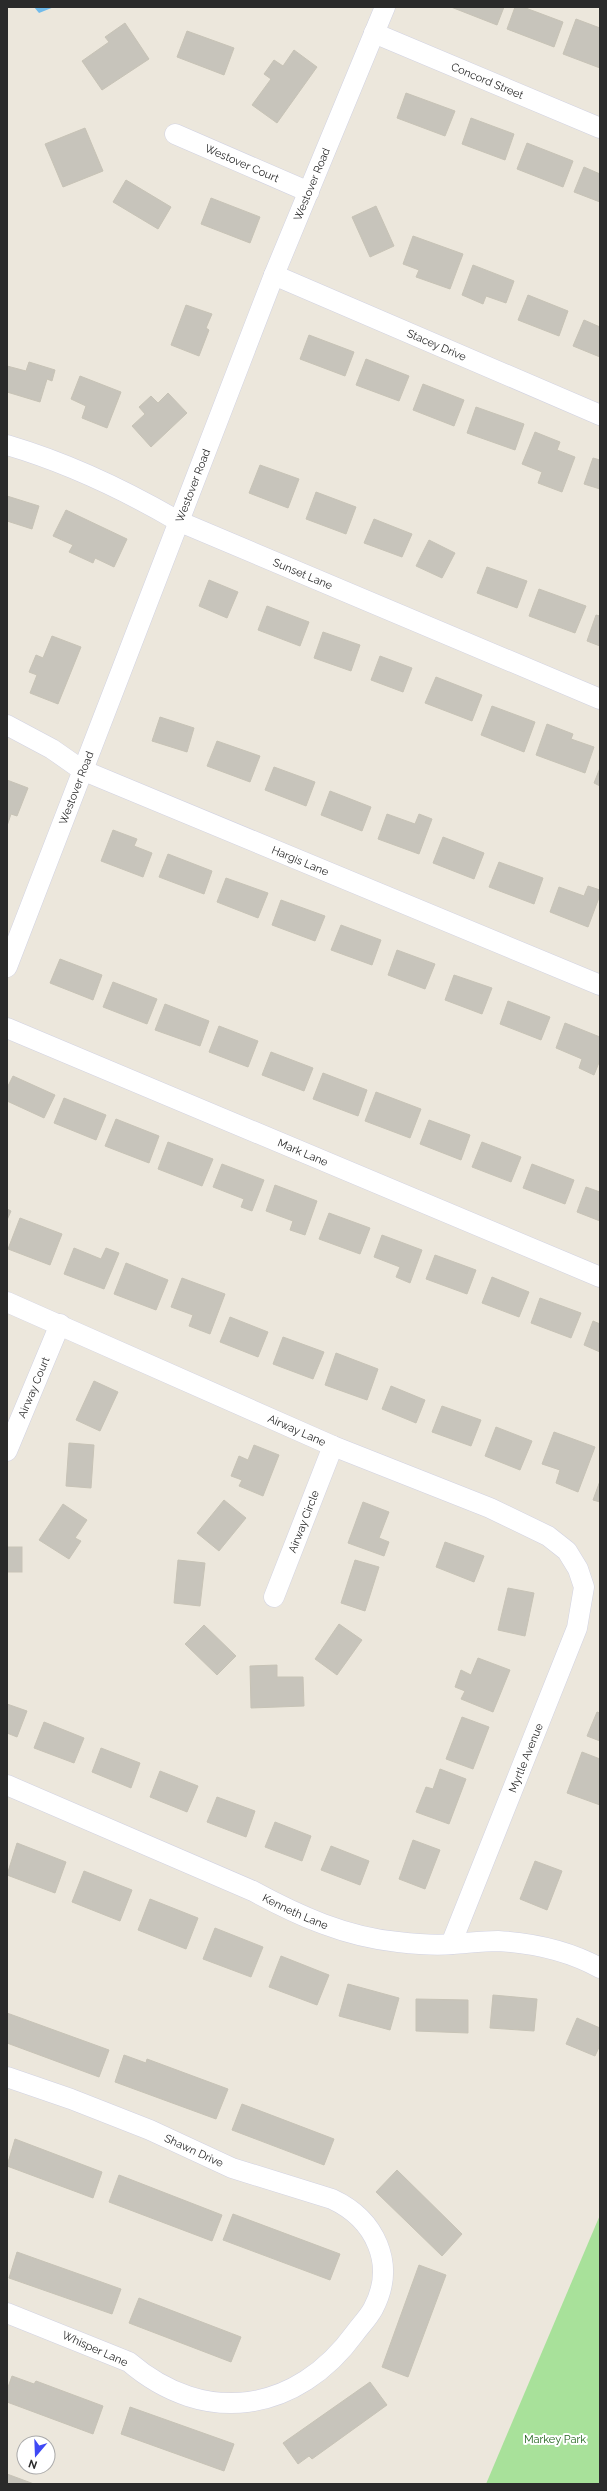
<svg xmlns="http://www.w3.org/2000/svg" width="607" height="2491" viewBox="0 0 607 2491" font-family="Raleway,sans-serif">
  <rect width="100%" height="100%" fill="#ece7dc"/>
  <path fill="#a8e19a" d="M600,2215v269h-114z"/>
  <path fill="#71bbeb" d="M34,7h20l-15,6z"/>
  <g fill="#c7c4bb" stroke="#c7c3b6">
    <path d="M451,7h53l-7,18z"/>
    <path d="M515,7h8l40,15 -9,25 -47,-18z"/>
    <path d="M576,19l24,9v40l-37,-14z"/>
    <path d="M125,23l24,36 -47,31 -20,-29 27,-19 -4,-5z"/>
    <path d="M187,31l47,17 -10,27 -47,-18z"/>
    <path d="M294,50l23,17 -40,56 -25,-18 19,-26 -7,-5 10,-14 9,6z"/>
    <path d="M406,93l49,18 -10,25 -48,-18z"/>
    <path d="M471,118l43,16 -9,26 -43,-16z"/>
    <path d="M85,128l18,43 -40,16 -18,-43z"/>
    <path d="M527,143l46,18 -10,26 -46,-18z"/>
    <path d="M584,167l16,7v28l-26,-10z"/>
    <path d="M126,180l45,27 -13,22 -45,-27z"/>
    <path d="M211,198l49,19 -10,26 -49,-19z"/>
    <path d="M376,206l18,40 -24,11 -18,-40z"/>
    <path d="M413,236l50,18 -13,35 -34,-12 3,-7 -16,-6z"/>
    <path d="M473,265l41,16 -8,22 -20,-7 -3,8 -21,-9z"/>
    <path d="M528,295l40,16 -9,25 -41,-16z"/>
    <path d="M186,305l26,9 -6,14 3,2 -10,26 -28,-11z"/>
    <path d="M584,320l16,7v30l-27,-11z"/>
    <path d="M309,335l45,17 -9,24 -45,-17z"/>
    <path d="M366,359l43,17 -10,25 -43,-16z"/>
    <path d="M29,362l26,8 -3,11 -5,-2 -7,23 -33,-10v-26l19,5z"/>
    <path d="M80,376l41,16 -14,36 -25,-10 4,-12 -15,-7z"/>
    <path d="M423,384l41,16 -10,26 -41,-16z"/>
    <path d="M168,393l19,20 -36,34 -19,-21 13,-12 -6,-7 12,-11 7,7z"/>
    <path d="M476,407l48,17 -9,26 -48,-17z"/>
    <path d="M535,432l25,10 -3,8 18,7 -13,35 -24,-9 4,-11 -20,-8z"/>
    <path d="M593,458l7,2v29l-16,-5z"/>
    <path d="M260,465l39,14 -11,29 -39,-15z"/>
    <path d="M316,492l40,15 -10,27 -40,-15z"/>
    <path d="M7,496l32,10 -7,23 -25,-8z"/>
    <path d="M66,510l61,29 -13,28 -19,-9 -2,5 -24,-11 4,-7 -20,-9z"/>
    <path d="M374,519l38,15 -10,23 -38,-14z"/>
    <path d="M429,540l26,13 -13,25 -26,-12z"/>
    <path d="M487,567l40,14 -10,27 -40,-15z"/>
    <path d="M209,580l29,12 -11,26 -28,-12z"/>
    <path d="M539,589l47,17 -11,27 -46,-17z"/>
    <path d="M267,606l42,16 -9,24 -42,-16z"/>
    <path d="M596,615l4,1v30l-13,-5z"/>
    <path d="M323,632l37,13 -9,26 -37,-13z"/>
    <path d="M52,636l29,11 -23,57 -28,-11 7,-18 -8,-3 7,-17 7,3z"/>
    <path d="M380,656l32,12 -9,24 -32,-12z"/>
    <path d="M436,677l46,18 -10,26 -47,-18z"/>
    <path d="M492,706l43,16 -11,30 -43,-17z"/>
    <path d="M160,717l34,11 -7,24 -35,-11z"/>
    <path d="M547,724l26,10 -2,5 23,8 -9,26 -49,-18z"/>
    <path d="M217,741l43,15 -10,26 -43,-16z"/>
    <path d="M274,767l41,15 -9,24 -41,-16z"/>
    <path d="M600,768v18l-6,-3z"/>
    <path d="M7,780l21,8 -11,28 -6,-2 -4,12z"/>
    <path d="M330,791l41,16 -9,24 -41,-16z"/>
    <path d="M387,814l28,10 4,-10 13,5 -13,35 -41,-15z"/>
    <path d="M113,830l24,9 -3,7 18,7 -9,24 -42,-16z"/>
    <path d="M443,837l41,16 -10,26 -41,-16z"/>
    <path d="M168,854l44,17 -8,23 -45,-17z"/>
    <path d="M499,862l44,16 -9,26 -45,-17z"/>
    <path d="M226,878l42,15 -10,25 -41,-16z"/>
    <path d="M588,886l12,4v5l-12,32 -38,-15 9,-25 25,9z"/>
    <path d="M281,900l44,16 -10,25 -43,-16z"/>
    <path d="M341,925l40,15 -9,25 -41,-15z"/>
    <path d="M397,950l38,14 -10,25 -37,-14z"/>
    <path d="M60,959l42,16 -9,25 -43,-17z"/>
    <path d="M454,975l38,13 -10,26 -37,-14z"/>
    <path d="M113,982l44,17 -10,25 -44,-17z"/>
    <path d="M508,1001l42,16 -9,23 -41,-16z"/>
    <path d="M165,1004l44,17 -9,25 -45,-16z"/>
    <path d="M565,1023l35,14v23l-6,15 -15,-7 3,-9 -26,-11z"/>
    <path d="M219,1026l39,15 -10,26 -39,-15z"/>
    <path d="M271,1052l42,16 -9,23 -42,-16z"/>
    <path d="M323,1073l44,17 -9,26 -45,-17z"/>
    <path d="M13,1076l42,19 -11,23 -37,-17v-13z"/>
    <path d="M376,1092l45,17 -11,29 -45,-17z"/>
    <path d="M64,1098l42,17 -10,25 -42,-17z"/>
    <path d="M116,1119l43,17 -10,27 -44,-17z"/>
    <path d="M429,1120l41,15 -9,25 -41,-16z"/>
    <path d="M168,1142l45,17 -11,27 -44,-17z"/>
    <path d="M482,1142l39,15 -10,25 -39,-15z"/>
    <path d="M222,1164l42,16 -12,31 -11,-4 3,-8 -31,-12z"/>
    <path d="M532,1164l42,16 -9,24 -42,-16z"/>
    <path d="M275,1185l42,16 -12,34 -15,-5 3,-9 -27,-10z"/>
    <path d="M586,1187l14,5v29l-23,-9z"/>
    <path d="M7,1209l4,2 -4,9z"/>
    <path d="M329,1213l41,15 -10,26 -41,-15z"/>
    <path d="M20,1218l42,16 -12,31 -42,-16z"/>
    <path d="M382,1235l40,15 -12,33 -14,-6 4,-10 -26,-10z"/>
    <path d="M74,1248l27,11 5,-11 13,5 -15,36 -40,-15z"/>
    <path d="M435,1255l41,15 -9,24 -41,-15z"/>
    <path d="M126,1263l42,17 -12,30 -42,-16z"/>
    <path d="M492,1277l37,15 -10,25 -37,-14z"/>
    <path d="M182,1278l43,16 -15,40 -21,-8 4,-11 -22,-8z"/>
    <path d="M540,1298l41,15 -10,25 -40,-15z"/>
    <path d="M230,1317l38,15 -10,25 -38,-15z"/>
    <path d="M593,1321l7,3v28l-16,-7z"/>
    <path d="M283,1337l41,15 -11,27 -40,-15z"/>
    <path d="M336,1353l42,16 -11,31 -42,-15z"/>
    <path d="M94,1381l24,11 -18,39 -24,-11z"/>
    <path d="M391,1386l34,14 -9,23 -34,-14z"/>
    <path d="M442,1406l39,14 -10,26 -39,-14z"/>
    <path d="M496,1427l36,14 -12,29 -35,-14z"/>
    <path d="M554,1432l41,15 -17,45 -22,-9 4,-13 -18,-6z"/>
    <path d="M69,1443l25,2 -3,43 -25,-2z"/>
    <path d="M254,1445l25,10 -16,41 -24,-10 3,-6 -11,-4 8,-20 9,4z"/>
    <path d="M600,1481v21l-7,-2z"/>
    <path d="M224,1500l22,18 -27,33 -22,-18z"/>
    <path d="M363,1502l26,10 -10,26 10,4 -5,14 -36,-13z"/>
    <path d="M63,1504l24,16 -12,18 6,3 -12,18 -30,-19z"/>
    <path d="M445,1542l39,14 -10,26 -38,-15z"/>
    <rect x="7" y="1547" width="15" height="25"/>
    <path d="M178,1560l27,3 -5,43 -26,-3z"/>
    <path d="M355,1560l24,7 -14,44 -24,-8z"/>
    <path d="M508,1588l26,5 -9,43 -27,-6z"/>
    <path d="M339,1624l23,16 -25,35 -22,-16z"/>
    <path d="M204,1625l32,31 -19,19 -32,-31z"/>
    <path d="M478,1658l32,12 -17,42 -32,-13 4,-8 -10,-4 6,-17 10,5z"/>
    <path d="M277,1665v12h26l1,29 -53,2 -1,-42z"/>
    <path d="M7,1704l20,7 -10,26 -10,-4z"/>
    <path d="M597,1712l3,1v28l-13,-5z"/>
    <path d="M462,1717l27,10 -16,42 -27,-10z"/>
    <path d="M44,1722l40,16 -10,25 -40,-15z"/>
    <path d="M101,1748l39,15 -9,25 -39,-16z"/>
    <path d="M582,1752l18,7v46l-33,-12z"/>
    <path d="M440,1769l26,10 -17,45 -33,-12 10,-25 7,2z"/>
    <path d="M160,1771l38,15 -11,26 -37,-15z"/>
    <path d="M217,1797l38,14 -9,26 -39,-15z"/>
    <path d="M275,1822l36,14 -9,25 -37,-14z"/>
    <path d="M413,1840l27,10 -15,39 -26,-10z"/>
    <path d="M17,1843l49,19 -11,31 -48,-18z"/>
    <path d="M331,1846l38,15 -9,24 -39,-15z"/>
    <path d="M535,1861l27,10 -15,39 -27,-11z"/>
    <path d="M84,1871l48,19 -12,31 -48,-19z"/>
    <path d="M150,1899l48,19 -12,31 -48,-19z"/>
    <path d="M215,1928l48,19 -12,30 -48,-18z"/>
    <path d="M281,1956l48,19 -12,30 -48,-18z"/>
    <path d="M348,1984l51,14 -9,32 -51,-14z"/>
    <path d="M493,1995l44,4 -3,32 -44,-3z"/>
    <path d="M416,1999l52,1v33l-52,-2z"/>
    <path d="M7,2013l102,37 -10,27 -92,-34z"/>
    <path d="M577,2018l23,10v17l-5,11 -29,-12z"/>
    <path d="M124,2055l22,8 1,-4 81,30 -12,30 -101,-37z"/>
    <path d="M242,2104l92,35 -10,26 -92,-35z"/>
    <path d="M15,2139l87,33 -9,26 -86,-32z"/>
    <path d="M397,2170l65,64 -20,22 -66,-64z"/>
    <path d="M119,2175l103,40 -10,26 -103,-39z"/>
    <path d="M233,2214l107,40 -10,26 -107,-40z"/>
    <path d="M17,2252l104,37 -9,25 -103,-36z"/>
    <path d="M419,2265l27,10 -38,102 -26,-10z"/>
    <path d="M139,2298l102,39 -10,25 -102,-39z"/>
    <path d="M12,2376l22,8 2,-3 67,25 -10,28 -86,-32v-12z"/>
    <path d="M370,2382l17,23 -75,54 -3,-3 -11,8 -15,-21z"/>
    <path d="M130,2407l104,37 -10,27 -103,-37z"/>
    <path d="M7,2474l27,10h-27z"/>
  </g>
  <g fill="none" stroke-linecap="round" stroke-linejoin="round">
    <defs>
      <g id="street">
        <path id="s1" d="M374,33l226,95"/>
        <path id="s2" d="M175,134l134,58"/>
        <path id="s3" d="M274,275l326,140"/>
        <path id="s4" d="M7,445c61,18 116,44 171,76l422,178"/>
        <path id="s5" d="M7,725l45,24 30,21 518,215"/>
        <path id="s6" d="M7,967l267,-692 111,-268"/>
        <path id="s7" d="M7,1028l593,249"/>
        <path id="s8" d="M7,1302l326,144 157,62 58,28 19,15 11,18 6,18 -7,41 -126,316"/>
        <path id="s9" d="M7,1451l53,-127"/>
        <path id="s10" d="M274,1597l59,-151"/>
        <path id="s11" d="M7,1785l246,106c46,25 93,46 145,51 17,2 37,4 55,2 15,-1 30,-3 45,-3 35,2 71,10 102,27"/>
        <path id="s12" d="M7,2077l64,22 79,31 82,38 100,31c43,20 65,65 41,110 -5,9 -12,16 -18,24 -58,80 -150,94 -226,29l-122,-49"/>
      </g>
    </defs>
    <use href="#street" stroke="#d1d2e2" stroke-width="21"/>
    <use href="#street" stroke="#fff" stroke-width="20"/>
  </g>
  <g text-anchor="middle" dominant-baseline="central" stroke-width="4" stroke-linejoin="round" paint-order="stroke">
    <g font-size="11" fill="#2a2a2a" stroke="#fff">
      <text stroke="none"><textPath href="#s1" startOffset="123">Concord Street</textPath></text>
      <text stroke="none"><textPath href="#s2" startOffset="73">Westover Court</textPath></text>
      <text stroke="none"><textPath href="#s6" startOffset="840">Westover Road</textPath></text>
      <text stroke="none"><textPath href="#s3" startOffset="177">Stacey Drive</textPath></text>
      <text stroke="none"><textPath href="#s6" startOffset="516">Westover Road</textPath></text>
      <text stroke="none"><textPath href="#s4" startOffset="323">Sunset Lane</textPath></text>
      <text stroke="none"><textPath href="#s6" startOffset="192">Westover Road</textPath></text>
      <text stroke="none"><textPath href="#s5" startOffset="324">Hargis Lane</textPath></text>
      <text stroke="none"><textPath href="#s7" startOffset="321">Mark Lane</textPath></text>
      <text stroke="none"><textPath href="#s9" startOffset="69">Airway Court</textPath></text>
      <text stroke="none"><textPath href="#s8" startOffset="317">Airway Lane</textPath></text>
      <text stroke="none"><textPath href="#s10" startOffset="81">Airway Circle</textPath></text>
      <text transform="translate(526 1758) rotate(-68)">Myrtle Avenue</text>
      <text stroke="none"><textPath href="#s11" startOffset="315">Kenneth Lane</textPath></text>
      <text stroke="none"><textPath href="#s12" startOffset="201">Shawn Drive</textPath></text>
      <text transform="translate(95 2349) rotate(24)">Whisper Lane</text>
    </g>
    <g font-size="11" fill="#21651c" stroke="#fff">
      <text x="555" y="2439">Markey Park</text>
    </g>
  </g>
  <rect width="607" height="2491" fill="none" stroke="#2a2a2a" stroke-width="16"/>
  <g transform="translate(36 2455) rotate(199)"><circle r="19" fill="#ffffff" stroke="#aaaaaa"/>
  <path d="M0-3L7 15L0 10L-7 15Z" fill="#3f49f5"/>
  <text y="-6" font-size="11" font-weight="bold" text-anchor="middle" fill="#2a2a2a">N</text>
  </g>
</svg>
